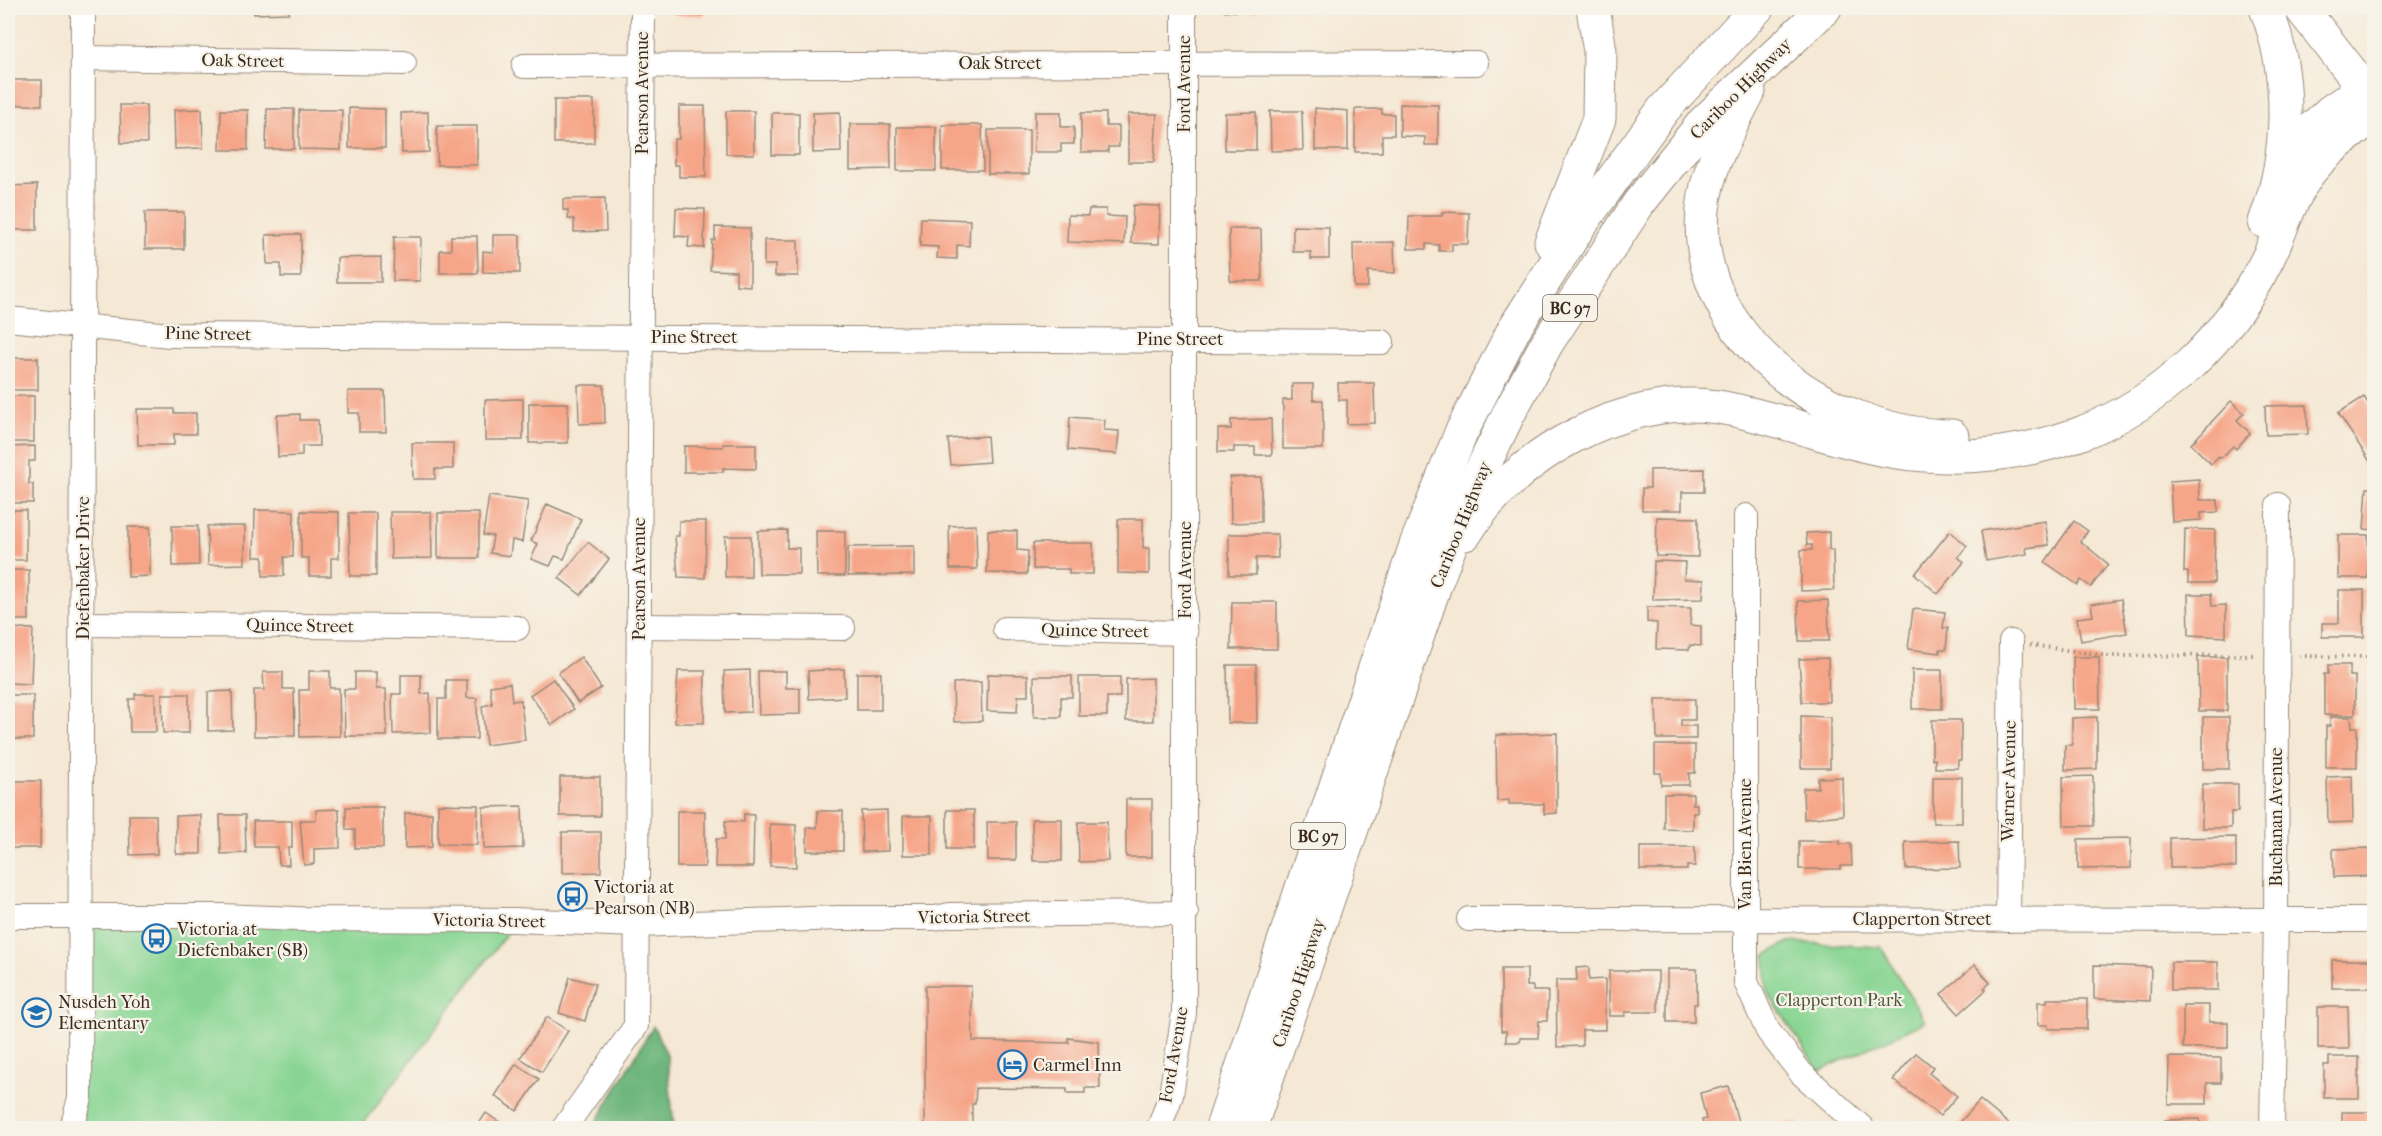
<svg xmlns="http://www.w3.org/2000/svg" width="2382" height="1136" viewBox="0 0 2382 1136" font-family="'IM FELL French Canon',serif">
  <rect width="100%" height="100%" fill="#f7f3e8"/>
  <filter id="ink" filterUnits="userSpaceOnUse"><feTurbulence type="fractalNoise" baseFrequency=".0167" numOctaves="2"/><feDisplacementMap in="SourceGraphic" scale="12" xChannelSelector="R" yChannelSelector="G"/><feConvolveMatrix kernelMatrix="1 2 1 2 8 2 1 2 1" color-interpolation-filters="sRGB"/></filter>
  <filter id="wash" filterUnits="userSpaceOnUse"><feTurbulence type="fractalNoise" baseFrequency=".008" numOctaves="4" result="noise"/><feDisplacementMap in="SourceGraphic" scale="24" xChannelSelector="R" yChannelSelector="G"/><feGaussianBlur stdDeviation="1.35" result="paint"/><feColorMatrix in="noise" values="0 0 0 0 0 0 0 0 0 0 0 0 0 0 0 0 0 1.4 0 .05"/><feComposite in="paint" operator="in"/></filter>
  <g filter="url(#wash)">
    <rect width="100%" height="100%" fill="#f5e8d4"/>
    <g fill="#88d593" stroke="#628058" stroke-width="1.5">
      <path d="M520,916l-160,212h-299l20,-85 -1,-124z"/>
      <path d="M1788,942l93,5 44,75 -106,49 -52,-79 -2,-36z"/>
    </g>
    <path fill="#6eb67d" stroke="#54704e" stroke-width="1.5" d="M653,1026l14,29 7,73h-81z"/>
    <g id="blocks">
      <g fill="#f6a588">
        <rect x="123" y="8" width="26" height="4"/>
        <rect x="209" y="8" width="38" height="2"/>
        <path d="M253,8h36v5l-35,1z"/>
        <rect x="677" y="8" width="27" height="7"/>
        <rect x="853" y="8" width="27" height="2"/>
        <rect x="919" y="8" width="14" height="4"/>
        <rect x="1010" y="8" width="14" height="5"/>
        <path d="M1102,8h11l1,3 -12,1z"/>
        <path d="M1224,8h33v4l-33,-1z"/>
        <rect x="1314" y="8" width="27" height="2"/>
        <rect x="1401" y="8" width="39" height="2"/>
        <rect x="1464" y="8" width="21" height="5"/>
        <rect x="8" y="80" width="34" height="25"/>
        <rect x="554" y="100" width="40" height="43"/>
        <path d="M1400,104l38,1v40h-13v-8l-25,-1z"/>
        <path d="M120,105h26l1,38h-26z"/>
        <path d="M679,106h26l1,71h-27v-12h-5v-26h5z"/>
        <path d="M349,108l36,1v39h-36z"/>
        <path d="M1315,108l33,3v39h-33z"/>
        <path d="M202,109l1,39 -28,1 -1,-39z"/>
        <path d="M267,109h27v40h-28z"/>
        <path d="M1355,109h27v5h12v21h-12v17h-27z"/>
        <path d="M221,110h27v40h-28z"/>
        <path d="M299,110h43l-1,40 -42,-1z"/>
        <rect x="726" y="111" width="28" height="43"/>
        <path d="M1270,111h32l1,39 -32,1z"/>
        <path d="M428,112l1,40 -27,1 -1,-40z"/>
        <path d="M840,112l1,40 -28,1v-40z"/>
        <path d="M1035,112h26v15h13v17h-13v8h-27z"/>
        <path d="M1256,112v38h-31v-37z"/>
        <rect x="772" y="113" width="27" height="42"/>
        <path d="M1081,113h25v13h13v21h-11v5h-27z"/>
        <path d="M1128,114h29l-3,48h-26z"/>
        <path d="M850,124h40l1,45 -41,1z"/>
        <path d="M942,125h40l1,45h-41z"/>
        <rect x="437" y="126" width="40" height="39"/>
        <rect x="897" y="127" width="39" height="44"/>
        <rect x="988" y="130" width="41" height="44"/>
        <path d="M37,185v45h-29v-44z"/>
        <path d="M605,198l1,33 -32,1v-13h-6v-9h-5v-11z"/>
        <path d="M1133,205l27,1 -1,38 -28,-1z"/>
        <path d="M676,208l29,1 -1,39 -16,-1 1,-10 -14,-1z"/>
        <path d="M1089,209h17v7l19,1 -1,27 -57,-2 1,-27 20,1z"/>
        <rect x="145" y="212" width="39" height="37"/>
        <path d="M1442,212l27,1 -1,31h-16v7h-13v-6l-13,-1v5h-18l1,-33h33z"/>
        <path d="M921,218l49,2 -1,26 -12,-1v14l-20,-1 1,-11 -18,-1z"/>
        <path d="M1293,226l36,1v32h-18v-7h-18z"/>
        <path d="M715,227l35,1v58l-14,-1v-14l-26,-1 2,-30h3z"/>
        <path d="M1229,229h32l1,52h-32z"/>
        <path d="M301,234v43h-20v-13h-14l-1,-29z"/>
        <path d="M493,235h27v38l-37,-1v-21l10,1z"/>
        <path d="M451,236h26l1,37h-38v-23h11z"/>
        <path d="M394,237h27l-1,44h-27z"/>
        <path d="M764,240h34v36h-23v-11h-11z"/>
        <path d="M1394,242l1,31 -27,-2v16h-14l-1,-44z"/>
        <path d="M381,257v25h-44v-24z"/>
        <rect x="8" y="358" width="30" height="32"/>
        <path d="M1338,383h36l1,40 -28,1v-24h-8z"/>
        <path d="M1292,384h21v16h10v49h-40v-49h9z"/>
        <path d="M578,385h26l1,38 -26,1z"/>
        <path d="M348,391h37l1,41h-27v-19h-11z"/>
        <rect x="8" y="396" width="26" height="46"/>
        <path d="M2364,397l10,15v49l-3,2 -33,-50z"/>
        <path d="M523,399v41h-38v-40z"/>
        <path d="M2231,401l13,12 -7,7 13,13 -14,16 -3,-3 -12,12 -2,-2 -8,8 -20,-20z"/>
        <rect x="529" y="403" width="39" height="40"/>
        <path d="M2307,405l1,29 -42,1 -1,-29z"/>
        <path d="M137,409h37v4h22v21h-22v11h-36z"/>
        <path d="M300,414v6h18l1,26h-17v10l-24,1 -1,-42z"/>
        <path d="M1070,417l35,3 -1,10 15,1 -2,23 -49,-4z"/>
        <path d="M1271,419l1,36h-17v-8h-21v5h-16v-23h13v-9z"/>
        <path d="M987,436l2,26 -38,3 -3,-26z"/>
        <path d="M412,443h41v26h-18v10h-22z"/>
        <path d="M723,444h33v25l-33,-1v4h-39v-26l39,1z"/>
        <path d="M35,446v15h-6v23h4v19h-25v-56z"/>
        <path d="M1704,469v23h-22v18h-40v-22h8v-18z"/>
        <path d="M1230,477h31v45l-30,1z"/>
        <path d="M2199,479l1,21h18v12l-17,1v7l-29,2 -2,-41z"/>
        <path d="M2367,488h7v42l-10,-1z"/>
        <path d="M489,496l39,5 -6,41 -10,-2 -2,16 -20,-3 3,-17 -10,-1z"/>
        <path d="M547,504l34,15 -17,40 -9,-3 -5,10 -19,-7 7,-15 -7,-3z"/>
        <rect x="8" y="510" width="18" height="50"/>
        <path d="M255,510l39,1 -1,46h-9v19h-21v-19h-9z"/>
        <path d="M301,511l38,1v46h-8v18h-22v-18h-8z"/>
        <path d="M390,512h41l1,46 -41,1z"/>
        <path d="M349,513h27v63h-26z"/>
        <rect x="438" y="513" width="41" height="45"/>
        <path d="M1657,517l41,1v39l-42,-1z"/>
        <path d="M1118,519h25v29h6v26l-31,-1z"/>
        <path d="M679,521h27l-1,57 -27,-1 -3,-41h4z"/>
        <path d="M2045,521l4,24 -23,3 1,6 -41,7 -5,-30z"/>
        <path d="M2074,521l14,10 -8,10 28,23 -17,23 -10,-7 -3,5 -33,-23z"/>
        <path d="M976,525l1,44h-27l-1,-43z"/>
        <path d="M172,526h26l1,39 -26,1z"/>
        <path d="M207,526h38v38l-37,1z"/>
        <path d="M128,527h22v49l-22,1z"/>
        <path d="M2185,529l30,1 -1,53h-26v-11h-4z"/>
        <path d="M787,530v18h12v26h-40l-1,-43z"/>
        <path d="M988,530l29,1v19l11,1 -1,23 -40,-1z"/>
        <path d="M816,531h29v45h-28z"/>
        <path d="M1950,531l17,15 -9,11 6,5 -26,32 -23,-20z"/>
        <path d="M1829,532v18h4l1,40 -33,1v-41h11v-5h-5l-1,-12z"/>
        <path d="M1229,534h48l1,24h-22v17h-27z"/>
        <rect x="2338" y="535" width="30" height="43"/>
        <rect x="725" y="536" width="26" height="41"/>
        <path d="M588,542l21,17 -28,36 -22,-17z"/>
        <path d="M1033,543h60v31h-24v-5h-36z"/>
        <path d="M914,546v29l-66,1v-29z"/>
        <path d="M1654,561l31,1 -1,17 20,1 -1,19 -50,1z"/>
        <rect x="8" y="570" width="21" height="50"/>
        <path d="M2339,590h25v47h-42v-14h17z"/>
        <path d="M2188,594h23l1,12 14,-1v32l-37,-2z"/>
        <path d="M2121,599l6,34 -46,8 -4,-23 16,-2 -2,-12z"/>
        <path d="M1828,600l1,41h-30l-1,-40z"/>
        <path d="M1232,602h45v47h-46z"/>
        <path d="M1647,607l44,1 -1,17 11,1v20l-11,-1 -1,5 -33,-1 1,-26 -10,-1z"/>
        <path d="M1913,609l32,3 -2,16h5l-2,22 -6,-1v4l-32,-4z"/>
        <path d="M8,628l25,1 -2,55 -23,-1z"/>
        <path d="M581,657l20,31 -23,15 -20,-30z"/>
        <path d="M2073,657h26l1,52h-26z"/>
        <path d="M2198,657h29v54h-28z"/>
        <path d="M1828,658l1,44h-27l-3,-43z"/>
        <path d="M1227,665h29l1,58h-29z"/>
        <path d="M2328,665h22v11h5v39h-31v-41h4z"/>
        <path d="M844,669l1,28 -36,2 -1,-28z"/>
        <path d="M750,670l1,42 -26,1 -1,-42z"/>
        <rect x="1912" y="670" width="30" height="39"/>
        <path d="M309,671h21v17h9l1,48 -40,1 -1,-47h10z"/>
        <path d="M678,671h27l-1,52h-29z"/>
        <path d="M758,671h28v17h14v26l-41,1z"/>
        <path d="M263,672h20v17h11l1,47h-41v-46h10z"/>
        <path d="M355,672h21v17h10l1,47h-42l-1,-47h11z"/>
        <rect x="857" y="673" width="24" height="37"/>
        <path d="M988,674l40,1v21h-10l-1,16 -30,-1z"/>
        <path d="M401,675h20v19l9,-1 1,40 -38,1 -1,-40h9z"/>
        <path d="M1034,676h38v21h-11v20h-27z"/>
        <path d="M1079,677h41v20h-13v19h-28z"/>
        <path d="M1153,678v43h-27v-42z"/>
        <path d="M553,679l21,30 -22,16 -22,-30z"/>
        <path d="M446,680h21v18h10v41h-39v-40h8z"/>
        <path d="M981,682l1,39 -28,1 -1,-39z"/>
        <path d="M510,683l2,18 9,-1 4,40 -39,5 -4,-39 10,-2 -2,-18z"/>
        <path d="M232,691l1,39 -25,1v-39z"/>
        <path d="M135,694h20l1,38h-26l-1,-33h6z"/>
        <path d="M162,694h27v39h-26z"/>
        <rect x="8" y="695" width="25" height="44"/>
        <path d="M1656,699h39v21h-14v6h15v13h-39z"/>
        <path d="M1801,716l29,1v51h-29z"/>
        <path d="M2097,717v52l-32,1v-25h7v-27z"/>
        <rect x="2203" y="717" width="26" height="52"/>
        <path d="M2330,717h21l1,10h5v40h-31v-41h4z"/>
        <path d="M1932,720h29v40h-3v8h-23v-9h-3z"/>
        <path d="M1557,733v80l-13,1v-10h-35v-4l-12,1 -1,-66z"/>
        <path d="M1655,745h40v28h-6v12h-28v-12h-6z"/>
        <path d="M2093,776l1,50h-30l-1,-49z"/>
        <path d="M2352,776l1,46 -25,1 -1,-46z"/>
        <rect x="560" y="777" width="40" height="39"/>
        <path d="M1842,777l1,38 -39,4 -1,-31h15v-10z"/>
        <rect x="1933" y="777" width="29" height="46"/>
        <path d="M10,781h31l-1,67h-31z"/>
        <path d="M2202,784h36v28h-7v16h-29z"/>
        <path d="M1664,794h29v10h4v9h-4v17l-29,-1z"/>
        <rect x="1126" y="799" width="26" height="58"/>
        <path d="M438,804l40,1 -1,40 -39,-1z"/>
        <path d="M522,806l1,42 -39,1 -1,-42z"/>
        <path d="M346,807h37v41h-28v-18h-9z"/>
        <path d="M339,809l1,39 -26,1v15l-10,1 -4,-45h16v-10z"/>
        <path d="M887,810l1,41 -26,1 -1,-41z"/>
        <rect x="947" y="810" width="27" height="39"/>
        <rect x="677" y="811" width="28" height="56"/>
        <path d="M818,811h25v40h-36v-24l10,1z"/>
        <path d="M405,813h27v34l-27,1z"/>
        <path d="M744,814l10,1 -1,52h-38l1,-28h9v-18l19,1z"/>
        <path d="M129,815h27l1,39 -27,1z"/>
        <path d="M201,815v39h-25v-38z"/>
        <path d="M220,815h25l1,38 -25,1z"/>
        <rect x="903" y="816" width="29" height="39"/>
        <path d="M1032,819h30v42h-29z"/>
        <path d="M253,821h39v27h-4l1,17h-10l-1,-18h-24z"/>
        <path d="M987,822h29v38h-28z"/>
        <path d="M1078,822h29l1,39 -29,1z"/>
        <path d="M770,824l26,1v42l-26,-1z"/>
        <path d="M562,832h39v40l-39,1z"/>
        <path d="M2236,837v30l-66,1v-30z"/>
        <path d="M2131,838v30l-53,1v-30z"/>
        <path d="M1799,841h41v3h11l1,22h-11v3h-42z"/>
        <path d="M1959,841l1,27 -54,1 -1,-27z"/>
        <path d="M1640,847h55v19h-8v4h-47z"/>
        <path d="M2374,848v28l-40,1 -1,-28z"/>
        <rect x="2332" y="960" width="42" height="28"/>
        <rect x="2171" y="962" width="47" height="28"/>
        <path d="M1975,965l15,18 -6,5 2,2 -27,24 -18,-20z"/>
        <path d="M2094,965l57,2 -1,34 -56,-2z"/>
        <path d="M1589,967v13l16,-1v51h-23v16l-25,1 -1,-67h21l-1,-12z"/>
        <path d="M1501,969h26v17h6v5h15l-1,30h-8l-1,17h-18v4h-14v-11h-5z"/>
        <path d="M1667,969h30v35h-3v18h-27z"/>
        <path d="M1609,971h49v41h-33v4h-16z"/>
        <path d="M570,977l25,7 -10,37 -26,-8z"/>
        <path d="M925,986h46l2,55 96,2 -1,-5 31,4 1,46h-15v5h-18v-4l-91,-1 -1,16h-3v24h-47z"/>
        <path d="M2047,999h40v30h-39v-4h-10v-23h9z"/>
        <path d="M2183,1005h26v17h19v26h-45z"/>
        <path d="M2318,1007h30l1,42h-31z"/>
        <path d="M547,1017l21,14 -26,41 -22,-14z"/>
        <path d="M1916,1053l17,14 -4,6 28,23 -17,20 -47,-36z"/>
        <path d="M2169,1057l52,1v25h-14v21h-39z"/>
        <path d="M2329,1057h30v41h-35v-33h5z"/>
        <path d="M516,1064l23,15 -22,32 -22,-15z"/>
        <path d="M1728,1086l11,39 -15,3h-20l-2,-8 4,-1 -6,-26z"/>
        <path d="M1980,1100l30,25 -3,3h-52z"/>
        <rect x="2342" y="1112" width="28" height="16"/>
        <path d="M486,1113l22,15h-32z"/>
        <path d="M2200,1119v9h-35v-8z"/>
        <rect x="1762" y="1123" width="36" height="5"/>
      </g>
    </g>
  </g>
  <g filter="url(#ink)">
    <use href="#blocks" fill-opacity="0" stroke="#988979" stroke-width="1.5"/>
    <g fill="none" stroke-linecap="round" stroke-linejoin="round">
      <defs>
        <g id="street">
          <path d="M83,58l321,5"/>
          <path d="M524,66l952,-3"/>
          <path d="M8,319l162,16 1212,7"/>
          <path d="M1746,516v466l22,49 33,42 61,55"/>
          <path d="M83,624l434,4"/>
          <path d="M638,626l205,2"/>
          <path d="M1005,629l180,4"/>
          <path d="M8,916h214l75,3 217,1 122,5 203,-7h96l15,-3 236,-2"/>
          <path d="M1469,919l905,1"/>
          <path d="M2008,920l3,-278"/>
          <path d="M72,1128l8,-30 3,-1090"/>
          <path d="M564,1128l72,-102 7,-1018"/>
          <path d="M1159,1128l12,-33 13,-82v-1005"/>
          <path d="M2272,1128l4,-208 2,-415"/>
        </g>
        <path id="secondary" d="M2301,8l73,93"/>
        <g id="highway">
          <path d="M1749,91c-17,34 -37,66 -44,104 -25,136 124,241 247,241"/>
          <path d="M2284,154l47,-43 34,-23"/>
          <path d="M2265,222c26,-69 27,-146 1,-214"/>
          <path d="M1551,242l48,-123 1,-68 -7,-43"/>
          <path d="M1465,534c49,-79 159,-141 253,-127 69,11 136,44 207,48 52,4 104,-3 154,-21 84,-32 148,-95 188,-174 15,-30 22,-59 41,-86 17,-23 44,-41 66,-60"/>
          <path d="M1222,1128l194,-583 45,-112 53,-104 66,-104 83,-115 94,-102"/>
          <path d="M1250,1128l187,-549 38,-95 33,-69 39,-72 92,-140 65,-81 121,-114"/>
        </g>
      </defs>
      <use href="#street" stroke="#988979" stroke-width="26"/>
      <use href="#secondary" stroke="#988979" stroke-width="35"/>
      <use href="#highway" stroke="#988979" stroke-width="35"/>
      <g stroke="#988979" stroke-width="4" stroke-dasharray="1.5 4.5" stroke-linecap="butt">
        <path d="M2030,645l79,11 147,-1"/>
        <path d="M2299,656l75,1"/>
      </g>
      <use href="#street" stroke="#fff" stroke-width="24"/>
      <use href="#secondary" stroke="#fff" stroke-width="33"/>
      <use href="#highway" stroke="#fff" stroke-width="33"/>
    </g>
  </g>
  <defs>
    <symbol id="bus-ring" viewBox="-11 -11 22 22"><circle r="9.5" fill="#f7f3e8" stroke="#1f6fb2" stroke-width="1.5"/><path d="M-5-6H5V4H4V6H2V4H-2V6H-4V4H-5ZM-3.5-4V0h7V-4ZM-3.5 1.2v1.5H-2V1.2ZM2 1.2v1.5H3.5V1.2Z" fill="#1f6fb2"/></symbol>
    <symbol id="school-ring" viewBox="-11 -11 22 22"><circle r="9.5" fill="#f7f3e8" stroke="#1f6fb2" stroke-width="1.5"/><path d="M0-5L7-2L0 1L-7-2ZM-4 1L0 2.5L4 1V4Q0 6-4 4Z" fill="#1f6fb2"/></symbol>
    <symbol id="hotel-ring" viewBox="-11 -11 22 22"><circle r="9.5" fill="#f7f3e8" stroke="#1f6fb2" stroke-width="1.5"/><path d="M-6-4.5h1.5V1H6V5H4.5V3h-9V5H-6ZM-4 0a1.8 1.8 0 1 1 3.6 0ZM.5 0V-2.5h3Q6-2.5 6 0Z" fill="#1f6fb2"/></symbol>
  </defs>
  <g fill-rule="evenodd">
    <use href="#bus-ring" x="556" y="880" width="33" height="33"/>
    <use href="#bus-ring" x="140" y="922" width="33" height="33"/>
    <use href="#school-ring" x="20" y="996" width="33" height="33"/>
    <use href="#hotel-ring" x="996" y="1048" width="33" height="33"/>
  </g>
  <g text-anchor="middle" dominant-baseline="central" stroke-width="4.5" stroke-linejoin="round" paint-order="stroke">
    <g fill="#f7f3e8" stroke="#73665b" stroke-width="1.5">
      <rect x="1543" y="295" width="54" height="26" rx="4.5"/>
      <rect x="1291" y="823" width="54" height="26" rx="4.5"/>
    </g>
    <g font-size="16" font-weight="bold" fill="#3b2a1e">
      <text x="1570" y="308">BC 97</text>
      <text x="1318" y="836">BC 97</text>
    </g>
    <g font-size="18" fill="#3b2a1e" stroke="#f7f3e8">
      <text transform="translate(243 61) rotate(1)">Oak Street</text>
      <text x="1000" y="63">Oak Street</text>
      <text transform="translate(1184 84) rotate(-90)">Ford Avenue</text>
      <text transform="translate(1741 89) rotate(-45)">Cariboo Highway</text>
      <text transform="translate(642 93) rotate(-90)">Pearson Avenue</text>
      <text transform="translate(208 334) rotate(1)">Pine Street</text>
      <text x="694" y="337">Pine Street</text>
      <text x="1180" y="339">Pine Street</text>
      <text transform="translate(1461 525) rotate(-68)">Cariboo Highway</text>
      <text transform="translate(83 568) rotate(-90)">Diefenbaker Drive</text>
      <text transform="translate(1185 570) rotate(-90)">Ford Avenue</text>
      <text transform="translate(639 579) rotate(-90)">Pearson Avenue</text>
      <text transform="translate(300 626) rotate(1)">Quince Street</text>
      <text transform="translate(1095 631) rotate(1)">Quince Street</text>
      <text transform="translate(2009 781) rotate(-89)">Warner Avenue</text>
      <text transform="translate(2276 817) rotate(-90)">Buchanan Avenue</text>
      <text transform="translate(1745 844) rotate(-90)">Van Bien Avenue</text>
      <text transform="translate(974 917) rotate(-1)">Victoria Street</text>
      <text x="1922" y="919">Clapperton Street</text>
      <text transform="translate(489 921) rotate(1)">Victoria Street</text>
      <text transform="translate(1299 983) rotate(-72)">Cariboo Highway</text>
      <text transform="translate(1174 1055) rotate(-80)">Ford Avenue</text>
    </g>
    <g font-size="18" fill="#3b2a1e" stroke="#f7f3e8" text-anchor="start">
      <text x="594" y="887">Victoria at<tspan x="594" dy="21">Pearson (NB)</tspan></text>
      <text x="177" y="929">Victoria at<tspan x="177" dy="21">Diefenbaker (SB)</tspan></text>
      <text x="58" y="1002">Nusdeh Yoh<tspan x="58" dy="21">Elementary</tspan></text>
      <text x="1033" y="1065">Carmel Inn</text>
    </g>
    <g font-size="18" fill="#4e553b" stroke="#f7f3e8">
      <text x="1839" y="1000">Clapperton Park</text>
    </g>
  </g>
  <rect width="2382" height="1136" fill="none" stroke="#f7f3e8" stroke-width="30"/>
</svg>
